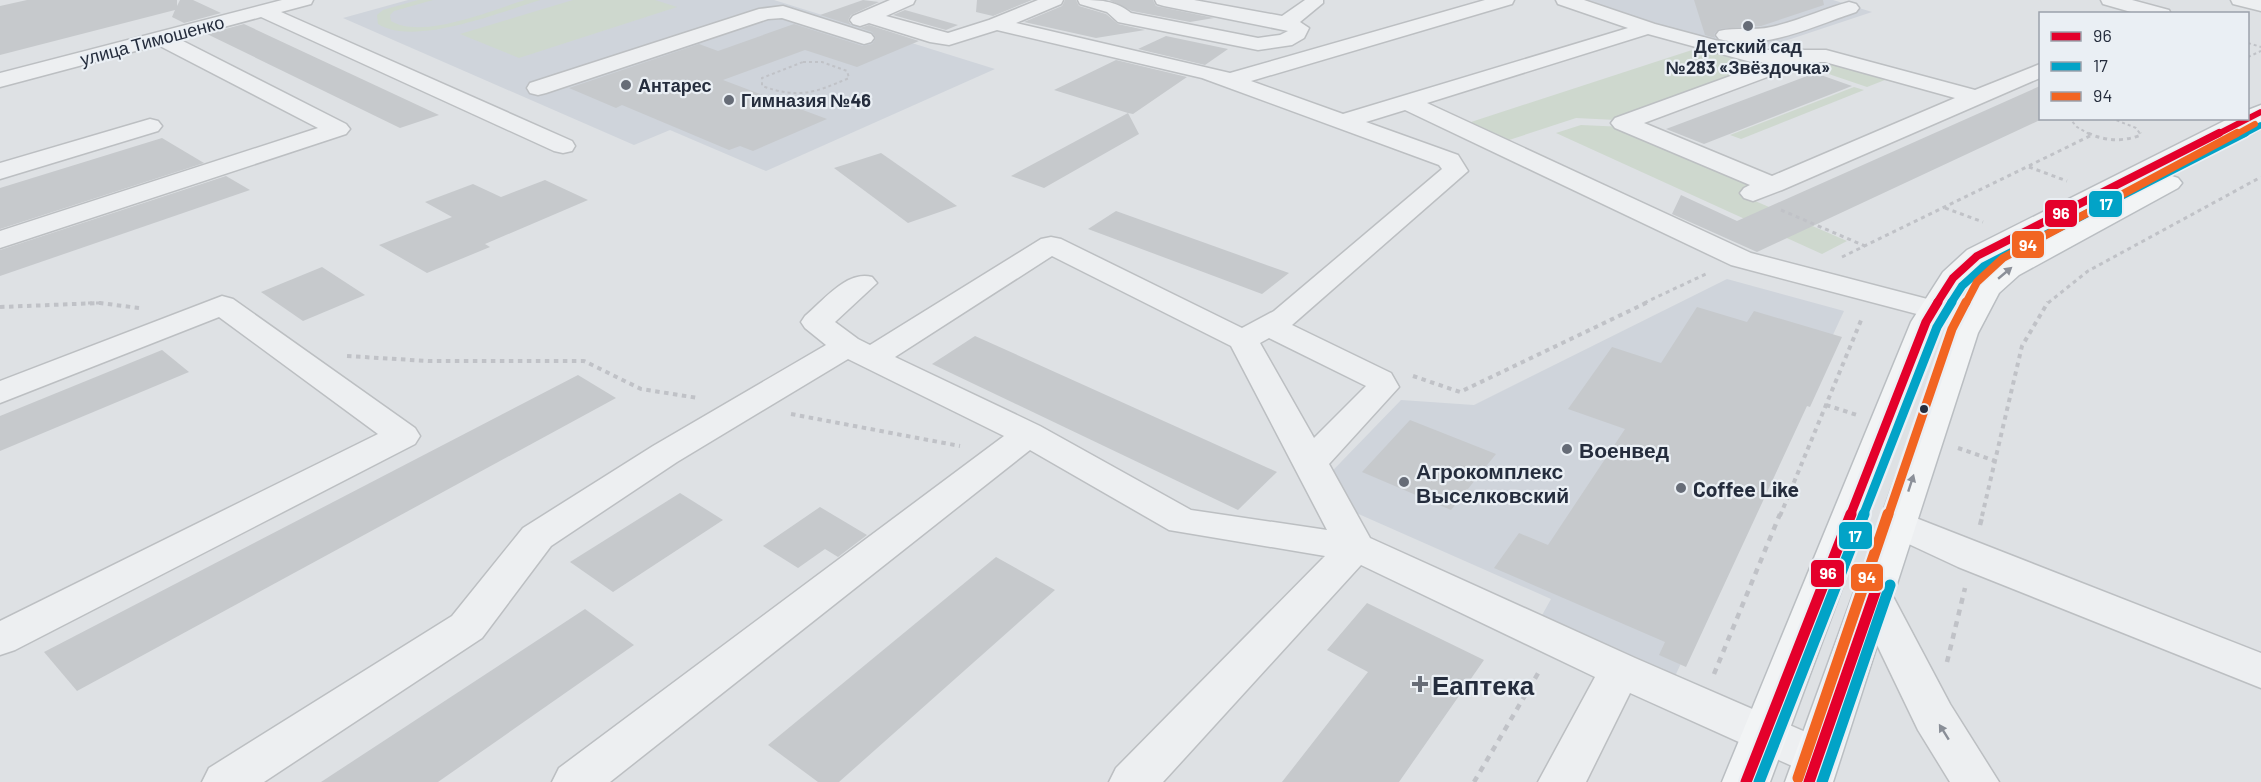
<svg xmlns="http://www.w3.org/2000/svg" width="2261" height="782" viewBox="0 0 2261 782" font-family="Barlow,sans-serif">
  <rect width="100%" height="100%" fill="#dee1e4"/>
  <g fill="#cfd4db">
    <path d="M408,0h366l221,69 -229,102 -96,-41 -36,15 -291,-127z"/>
    <path d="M1584,0h249l39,12 -108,36 -52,-7z"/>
    <path d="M1727,279l117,32 -180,389 -134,-63 21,-38 -240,-106 90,-93 73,5z"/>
  </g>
  <g fill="#ced8ce">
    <path d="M418,0h15l-39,11 -4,4 1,6c31,19 101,-11 134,-21h15c-40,12 -125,47 -162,24l-1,-9 6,-5z"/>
    <path d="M573,0h82l22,7 -158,51 -59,-24z"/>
    <path d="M1692,50l58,8 20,6 -154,56 -40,-2 -70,23 -38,-18z"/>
    <path d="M1837,63l53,15 -23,9 -50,-17z"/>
    <path d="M1854,87l10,3 -123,49 -11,-4z"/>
    <path d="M1581,125l44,2 136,57 -22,10 108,47 -25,13 -266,-121z"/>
  </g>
  <g fill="#c6c9cc">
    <path d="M27,0h150v6l3,-6h13l28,13 -37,10 -12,-6 3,-7 -175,45v-49z"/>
    <path d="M863,0l16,2 -28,13 -3,5 3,5 -31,-10z"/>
    <path d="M977,0h55l-39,16 -17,-4z"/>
    <path d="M1065,0h11l3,6 27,8 12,10 27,6 -49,8 -72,-16 38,-16z"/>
    <path d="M1109,0h44l3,6 58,12 -24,4 -58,-11z"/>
    <path d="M1694,0h129l1,5 -63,21 -42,3 -5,5 1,4 -10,-3z"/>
    <path d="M905,10l53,15 -12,5 -53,-15z"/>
    <path d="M244,24l195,91 -39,13 -193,-94z"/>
    <path d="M794,24l69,22 9,-2 4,-6 -4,-6 -12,-4 9,-3 50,16 -62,26 -52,-17 -82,30 104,39 -74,32 -13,-5 -11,4 -107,-45 -6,3 -47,-20 130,-44 19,7z"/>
    <path d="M1166,36l62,13 -23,16 -67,-16z"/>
    <path d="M1116,60l71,17 -54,37 -5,-1 11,21 -95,54 -33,-12 117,-63 -74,-23z"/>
    <path d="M1815,73l37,13 -148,58 -38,-15z"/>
    <path d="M2040,86v34l-283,132 -85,-38 9,-19 56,26z"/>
    <path d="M162,138l42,25 -204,66v-41z"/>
    <path d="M881,153l76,53 -49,17 -74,-55z"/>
    <path d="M226,176l24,14 -250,86v-26z"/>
    <path d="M545,180l43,20 -103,44 5,3 -63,26 -48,-28 73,-28 -27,-15 48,-18 28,13z"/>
    <path d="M1116,211l173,62 -27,21 -174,-65z"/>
    <path d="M322,267l43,28 -62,26 -42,-29z"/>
    <path d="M1697,307l50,15 7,-11 88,26 -32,70 -3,-1 -121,261 -27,-12 6,-13 -171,-74 25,-35 29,12 77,-116 -57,-20 44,-62 49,16z"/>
    <path d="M975,336l302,136 -39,38 -306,-146z"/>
    <path d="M162,350l27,22 -189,79v-35z"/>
    <path d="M578,375l38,23 -539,293 -33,-39z"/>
    <path d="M1410,420l86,34 -45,56 -89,-38z"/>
    <path d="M680,493l43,27 -110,72 -43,-30z"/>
    <path d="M820,507l47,28 -29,22 -13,-8 -27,19 -35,-22z"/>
    <path d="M996,557l59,33 -216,192h-21l-50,-37z"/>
    <path d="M1367,603l117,57 -85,122h-117l86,-110 -41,-22z"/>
    <path d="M585,609l49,36 -196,137h-117z"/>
  </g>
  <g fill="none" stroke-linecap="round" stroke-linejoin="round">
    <defs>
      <g id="minor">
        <path d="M282,0h31l-2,4 -30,8 291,129 3,5 -3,5 -9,2 -9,-2 -293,-134 -82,22 167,85 4,5 -4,5 -346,114v-17l318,-103 -160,-83 -158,42v-14z"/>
        <path d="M890,0h25l-2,4 -27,12 62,17 41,-13 49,-20h25l-2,4 -45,19 214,50 255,-73h29l-2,4 -261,77 92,33 285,-86 -70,-24 -2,-4h28l71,24 97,26h74l149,40 65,-26v14l-258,112 -29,11 -9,-3 -4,-5 4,-5 6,-3 -135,-57 -4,-5 4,-5 154,-56h-18l-103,-28 -221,69 324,150 230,60 4,6 -4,6 -11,3 -239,-63 -326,-155 -39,12 92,33 10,16 -176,154 99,48 8,14 -70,77 41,74 265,120 198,86 7,13 -7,13 -16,6 -16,-6 -171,-77 -44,89h-48l57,-105 -234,-112 -198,217h-54l7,-14 209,-212 -156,-26 -139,-80 -420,332h-58l7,-14 445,-332 -156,-77 -171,103 -126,84 -69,92 -218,144h-62l7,-14 243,-152 71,-88 130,-82 173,-101 -21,-17 -4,-6 4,-6c19,-16 42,-46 67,-39l5,6 -42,39 23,17 12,6 171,-106 10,-2 10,2 181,89 32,-17 168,-142 -3,-4 -237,-87 -205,-48 -48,15 -19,-3 -61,-19 -9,3 -7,-2 -3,-4 3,-4zM1797,62h28l130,36 -183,78 -128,-53 150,-56zM1052,256l179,90 96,184 -136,-20 -151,-84 -145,-69zM1269,338l97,48 -52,52 -54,-95z"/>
        <path d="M1078,0c21,0 37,0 53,13l127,25 22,-3 8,-4 -124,-25 -7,-2 -2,-4h39l88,16 23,-16h18v3l-23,19 9,6 -5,10 -12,7 -34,5 -140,-28 -11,-10 -27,-8z"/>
        <path d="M2101,0h31l37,10 2,4h-33l-35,-10z"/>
        <path d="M2231,0h30v11l-28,-7z"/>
        <path d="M1849,2l7,2 3,4 -3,4c-43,14 -91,39 -137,27l-3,-4 3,-4c17,-4 35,0 52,-4 27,-6 52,-18 78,-25z"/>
        <path d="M783,6l88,28 3,4 -3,4 -7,2 -82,-26 -14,1 -222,74 -8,2 -8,-2 -3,-5 3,-5 229,-74z"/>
        <path d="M150,119l8,2 4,5 -4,5 -158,48v-16z"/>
        <path d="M222,296l11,3 182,129 5,8 -5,8 -400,206 -15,5v-34l378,-187 -159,-117 -219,86v-22z"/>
        <path d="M1898,511l363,142v35l-303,-121 -73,-34 -6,-9 6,-9z"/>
        <path d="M1874,582l14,5 62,117 49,78h-49l-32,-52 -64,-133 6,-10z"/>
      </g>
      <g id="major">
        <path d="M2261,105v16l-274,141 -22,21 -24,39 -171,460h-48l189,-460 32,-50 24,-22 263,-132h18v-8z"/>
        <path d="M2169,175l9,3 4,5 -4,5 -159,87 -20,18 -21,40 -145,449h-48l163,-449 29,-50 22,-20 161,-85z"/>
      </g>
    </defs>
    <use href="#minor" stroke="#bcbfc2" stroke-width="3"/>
    <use href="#major" stroke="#babec2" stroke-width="3"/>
    <g stroke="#c0c2c7" stroke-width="2" stroke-dasharray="3 3" stroke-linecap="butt">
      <path d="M2248,43l13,4"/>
      <path d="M2248,57l13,-6"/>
      <path d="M803,62h19l25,9 2,7c-35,15 -50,21 -87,8v-8z"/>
      <path d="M2074,118l-3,2 6,7 14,8"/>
      <path d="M2111,118l25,10 5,7"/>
    </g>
    <g stroke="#c0c2c7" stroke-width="3" stroke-dasharray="4 4" stroke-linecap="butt">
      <path d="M2088,133c17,8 35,9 53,2l-1,-2"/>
      <path d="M2029,167l38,14"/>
      <path d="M1945,208l38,14"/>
      <path d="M1781,210l84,36"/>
      <path d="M1842,257l250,-122"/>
      <path d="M88,303h16"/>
      <path d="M1644,303l64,-30"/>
      <path d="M2048,303l40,-32 173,-94"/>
    </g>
    <g stroke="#c0c2c7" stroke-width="4" stroke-dasharray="4.5 4.5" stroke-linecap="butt">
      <path d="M0,307l100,-4 39,5"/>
      <path d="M347,356l81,5h156l57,28 57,9"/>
      <path d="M1413,376l47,16 188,-90"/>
      <path d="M1826,405l31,10"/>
      <path d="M791,414l169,32"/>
      <path d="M1958,448l37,13"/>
      <path d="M1780,516l82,-198"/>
      <path d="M1982,516l40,-170 26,-44"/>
    </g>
    <g stroke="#c0c2c7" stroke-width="4.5" stroke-dasharray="6 6" stroke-linecap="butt">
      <path d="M1980,525l3,-11"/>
      <path d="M1947,662l18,-74"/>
      <path d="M1714,674l66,-160"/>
      <path d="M1474,782l66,-112"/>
    </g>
    <use href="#minor" fill="#edeff1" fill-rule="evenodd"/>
    <use href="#major" fill="#f2f4f5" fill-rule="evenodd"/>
    <defs>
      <path id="bus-1-far3" d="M2216,135l45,-23"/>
      <path id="bus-1-far2" d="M1937,303l16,-25 24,-22 242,-123"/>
      <path id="bus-1-far1" d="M1850,516l76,-194 12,-20"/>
      <g id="bus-1">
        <path d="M1746,782l105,-268"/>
        <path d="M1809,782l70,-201"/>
      </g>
      <path id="bus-2-far3" d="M2242,135l19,-10"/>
      <path id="bus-2-far2" d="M1951,303l11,-17 22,-20 261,-133"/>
      <path id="bus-2-far1" d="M1863,516l74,-189 15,-25"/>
      <g id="bus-2">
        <path d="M1759,782l105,-268"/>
        <path d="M1822,782l68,-197"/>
      </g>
      <path id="bus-3-far3" d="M2235,135l20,-11"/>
      <path id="bus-3-far2" d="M1966,303l11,-21 26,-24 234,-125"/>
      <path id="bus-3-far1" d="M1888,516l64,-187 14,-27"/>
      <path id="bus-3" d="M1798,778l90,-264"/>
    </defs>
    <use href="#bus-1-far3" stroke="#eaeff4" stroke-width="9"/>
    <use href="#bus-1-far2" stroke="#eaeff4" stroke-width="11"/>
    <use href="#bus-1-far1" stroke="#eaeff4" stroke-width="14"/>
    <use href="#bus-1" stroke="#eaeff4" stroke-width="16"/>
    <use href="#bus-2-far3" stroke="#eaeff4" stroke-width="9"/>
    <use href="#bus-2-far2" stroke="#eaeff4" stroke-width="11"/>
    <use href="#bus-2-far1" stroke="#eaeff4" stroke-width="14"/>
    <use href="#bus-2" stroke="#eaeff4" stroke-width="16"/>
    <use href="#bus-3-far3" stroke="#eaeff4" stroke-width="9"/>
    <use href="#bus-3-far2" stroke="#eaeff4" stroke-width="11"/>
    <use href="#bus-3-far1" stroke="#eaeff4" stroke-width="14"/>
    <use href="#bus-3" stroke="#eaeff4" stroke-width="16"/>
    <use href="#bus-1-far3" stroke="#e4002b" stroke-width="6"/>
    <use href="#bus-1-far2" stroke="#e4002b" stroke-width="8"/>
    <use href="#bus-1-far1" stroke="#e4002b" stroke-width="9"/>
    <use href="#bus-1" stroke="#e4002b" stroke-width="11"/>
    <use href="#bus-2-far3" stroke="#02a3c7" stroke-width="6"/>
    <use href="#bus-2-far2" stroke="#02a3c7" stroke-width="8"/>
    <use href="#bus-2-far1" stroke="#02a3c7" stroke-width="9"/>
    <use href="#bus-2" stroke="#02a3c7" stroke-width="11"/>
    <use href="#bus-3-far3" stroke="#f26522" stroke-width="6"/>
    <use href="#bus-3-far2" stroke="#f26522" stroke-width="8"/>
    <use href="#bus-3-far1" stroke="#f26522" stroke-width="9"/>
    <use href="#bus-3" stroke="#f26522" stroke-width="11"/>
  </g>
  <defs><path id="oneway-solid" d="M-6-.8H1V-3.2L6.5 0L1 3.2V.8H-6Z" transform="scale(1.5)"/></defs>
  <g fill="#8c9099">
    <use href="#oneway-solid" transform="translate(2005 273) rotate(-40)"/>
    <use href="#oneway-solid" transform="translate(1911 483) rotate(-72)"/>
  </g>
  <use fill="#898e97" href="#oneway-solid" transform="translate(1944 732) rotate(-122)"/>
  <g fill="#666c77" stroke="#eaeff4" stroke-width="2">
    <circle cx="1748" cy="26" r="6"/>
    <circle cx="626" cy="85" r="6"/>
    <circle cx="729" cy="100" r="6"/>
    <circle cx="1567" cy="449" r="6"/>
    <circle cx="1404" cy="482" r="6"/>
    <circle cx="1681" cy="488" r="6"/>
    <path d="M1417 675h6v6h6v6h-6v6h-6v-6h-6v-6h6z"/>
  </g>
  <circle fill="#252d3d" stroke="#eaeff4" stroke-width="2" cx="1924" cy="409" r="5"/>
  <g text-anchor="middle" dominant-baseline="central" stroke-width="4.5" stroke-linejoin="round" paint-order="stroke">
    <g font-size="18" fill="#252d3d" stroke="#eaeff4">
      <text transform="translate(152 40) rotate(-15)">улица Тимошенко</text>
    </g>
    <g font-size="18" font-weight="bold" fill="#252d3d" stroke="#eaeff4" text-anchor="start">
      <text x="1748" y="46" text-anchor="middle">Детский сад<tspan x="1748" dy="21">№283 «Звёздочка»</tspan></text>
      <text x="638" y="85">Антарес</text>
      <text x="741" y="100">Гимназия №46</text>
    </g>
    <g font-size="21" font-weight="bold" fill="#252d3d" stroke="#eaeff4" text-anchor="start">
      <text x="1579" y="449">Военвед</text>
      <text x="1416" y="470">Агрокомплекс<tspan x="1416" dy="24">Выселковский</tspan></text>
      <text x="1693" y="488">Coffee Like</text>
    </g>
    <g font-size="26" font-weight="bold" fill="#252d3d" stroke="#eaeff4" text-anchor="start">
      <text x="1432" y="684">Еаптека</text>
    </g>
  </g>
  <g stroke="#eaeff4" stroke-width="2">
    <rect x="2088" y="190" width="35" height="28" rx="6" fill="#02a3c7"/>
    <rect x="2044" y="199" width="34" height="29" rx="6" fill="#e4002b"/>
    <rect x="2011" y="230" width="34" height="29" rx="6" fill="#f26522"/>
    <rect x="1838" y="521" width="35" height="29" rx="6" fill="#02a3c7"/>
    <rect x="1810" y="559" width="35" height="29" rx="6" fill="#e4002b"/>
    <rect x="1850" y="563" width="34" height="29" rx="6" fill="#f26522"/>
  </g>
  <g font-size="16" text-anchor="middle" font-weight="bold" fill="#fff">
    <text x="2106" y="210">17</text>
    <text x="2061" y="219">96</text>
    <text x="2028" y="251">94</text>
    <text x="1855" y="542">17</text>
    <text x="1828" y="579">96</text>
    <text x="1867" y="583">94</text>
  </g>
  <rect x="2039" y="12" width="210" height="108" fill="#eaeff4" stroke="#9ba1ab" stroke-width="1.5"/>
  <rect x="2051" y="32" width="30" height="9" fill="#e4002b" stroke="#9ba1ab" stroke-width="1.5"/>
  <text x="2093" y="42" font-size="18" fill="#252d3d">96</text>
  <rect x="2051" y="62" width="30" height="9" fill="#02a3c7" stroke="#9ba1ab" stroke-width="1.5"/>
  <text x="2093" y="72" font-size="18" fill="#252d3d">17</text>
  <rect x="2051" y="92" width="30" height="9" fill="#f26522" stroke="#9ba1ab" stroke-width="1.5"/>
  <text x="2093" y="102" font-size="18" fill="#252d3d">94</text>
</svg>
